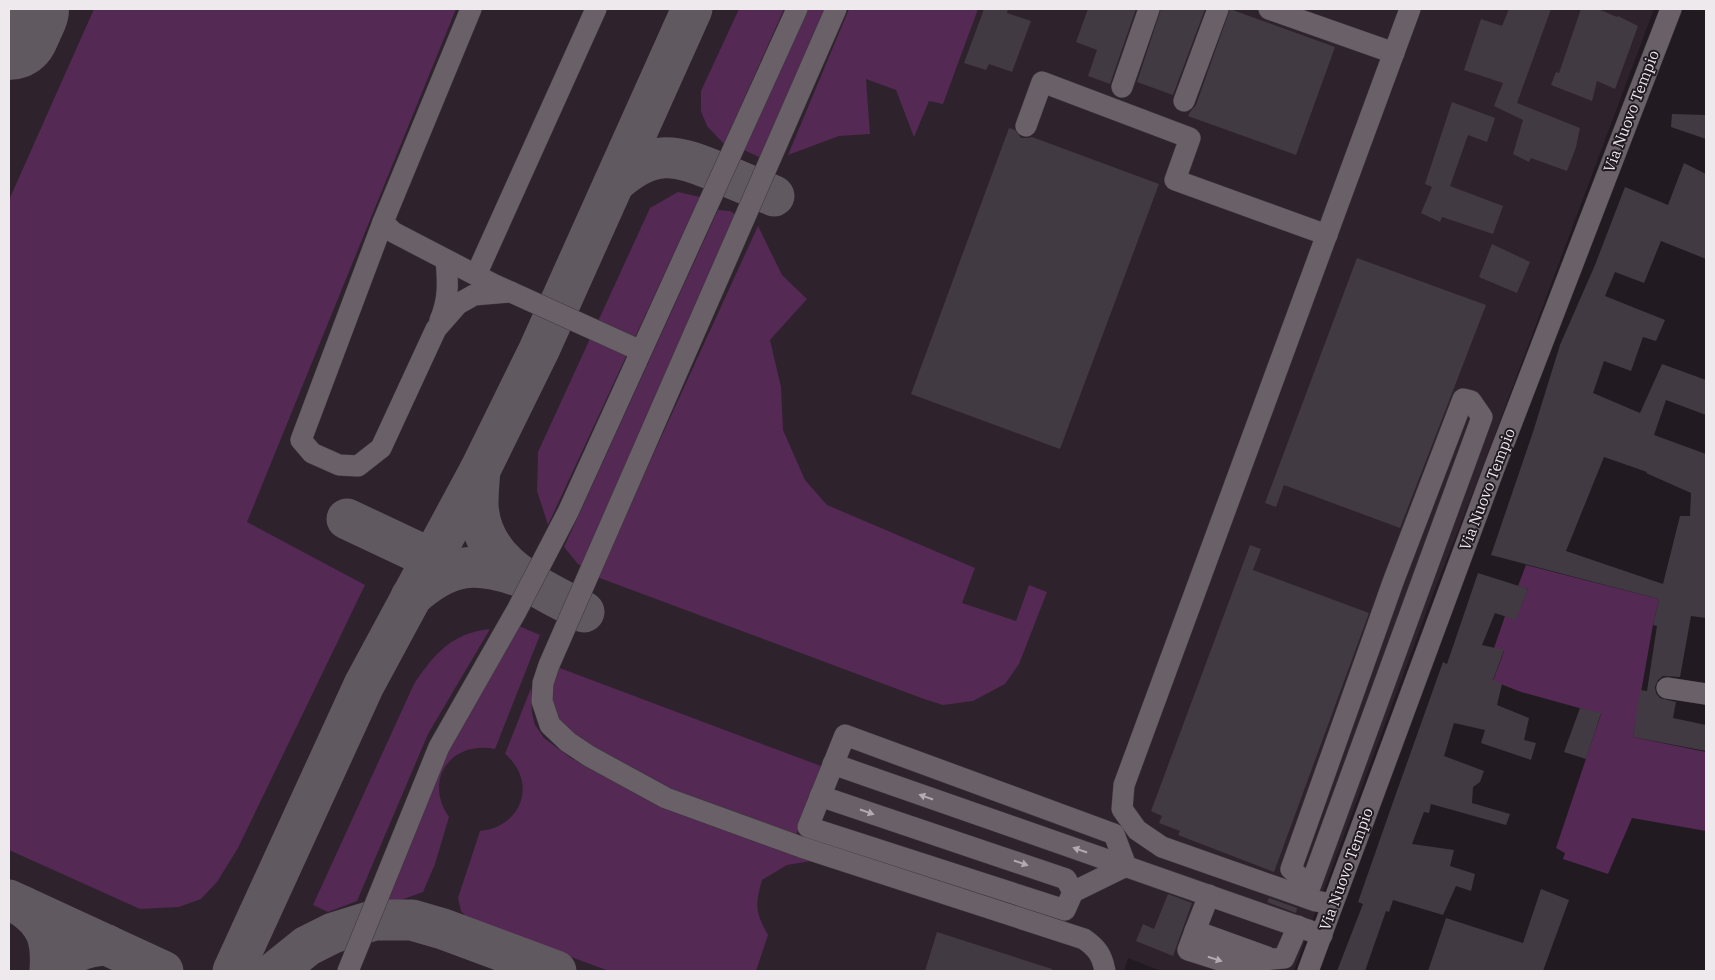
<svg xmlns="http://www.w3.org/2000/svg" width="1715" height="980" viewBox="0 0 1715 980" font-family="'IBM Plex Serif',serif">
  <rect width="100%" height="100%" fill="#211a21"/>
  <path fill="#2e222d" d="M9,9h1645l-178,476 -43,109 -139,377h-133l-33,-13 -4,13h-1115z"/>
  <g fill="#542954">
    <path d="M94,9h362l-209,513 118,63 -127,263 -21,34 -16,17 -22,8 -39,2 -131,-59v-650z"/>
    <path d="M739,9h45l-60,135 -17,-18 -6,-15v-20z"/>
    <path d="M807,9h21l-67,149 -17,-8z"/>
    <path d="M849,9h129l-35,95 -14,-3 -15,36 -18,-47 -30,-11 4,55 -31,2 -51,19z"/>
    <path d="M678,192l22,5 -152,328 -11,-34 1,-39 112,-244z"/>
    <path d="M718,210l12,1 8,5 -155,351 -5,-3 -14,-17z"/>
    <path d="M758,226l24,49 25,24 -37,41 11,47 2,43 22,50 22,25 148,63 -13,35 54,18 13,-36 18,7 -28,72 -14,20 -32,17 -30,4 -19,-6 -327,-122z"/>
    <path d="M1526,565l133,34 -6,26 -20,112 73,15v79l-74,-13 -24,56 -45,-15 2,-6 -9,-5 45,-134 -80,-22 -28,-11 11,-30 -10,-3 11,-32 11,3 12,-30 -10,-3z"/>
    <path d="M519,626l21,9 -45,114c-44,-9 -72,31 -46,68l-14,47 -12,28 -22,8 -15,1 61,-147z"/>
    <path d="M490,629l-62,105 -71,167 -29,11 -15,-7 101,-221c20,-30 38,-51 76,-55z"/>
    <path d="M557,667l264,99 -25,70 -120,-45 -65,-33 -46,-30 -15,-17 -1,-17z"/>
    <path d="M531,688l1,25 3,12 9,13 27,20 82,43 158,60 -24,4 -25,15c-7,26 -7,31 6,55l-12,36h-147l-141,-52 -7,-8 -3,-13 22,-67c42,-4 58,-49 25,-77z"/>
  </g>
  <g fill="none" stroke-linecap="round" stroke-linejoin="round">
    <g stroke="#605960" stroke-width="41">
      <path d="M614,183c39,-35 61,-29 106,-10 18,8 36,15 54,23"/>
      <path d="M480,470c-1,11 -2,23 -2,35 3,60 61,82 106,107"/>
      <path d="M347,519l85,40"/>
      <path d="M411,597c39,-35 65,-36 113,-19"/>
      <path d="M9,900l154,71"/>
      <path d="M22,906c25,17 30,34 28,64 17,-16 34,-24 57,-25"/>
      <path d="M233,971l131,-286 116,-215 59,-120 153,-341"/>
      <path d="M276,971l31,-25 26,-13 42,-13h37l31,9 113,42"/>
    </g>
    <path stroke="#605960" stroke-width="102" d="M9,29l9,-20"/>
  </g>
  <g fill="#423a42" fill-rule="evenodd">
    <path d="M984,9h24l-1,4 24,8 -19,51 -23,-8 -3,6 -22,-7z"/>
    <path d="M1088,9h48l-26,75 -22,-8 9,-26 -21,-8z"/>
    <path d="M1161,9h44l-32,86 -36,-13z"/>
    <path d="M1230,9l105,38 -39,108 -108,-39 2,-4 6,-7z"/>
    <path d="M1509,9h42l-34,94 63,25 -4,19 -9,24 -36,-13 -2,4 -16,-8 10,-34 -29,-14 9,-23 -39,-13 17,-51 21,7z"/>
    <path d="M1581,9h17l19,8 1,-1 20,10 -23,63 -18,-8 -5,20 -41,-16 5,-13 3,1z"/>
    <path d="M1452,102l43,16 -8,24 -19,-7 -18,51 53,20 -10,28 -51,-17 -2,5 -19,-9 11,-26 -7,-3z"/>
    <path d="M1672,114l34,1v24l-35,-12z"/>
    <path d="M1009,128l6,2 6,8h7l4,-1 127,47 -99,265 -149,-55z"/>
    <path d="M1684,163l22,11v85l-45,-18 -17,42 -29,-11 -10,24 60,24 -9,21 -13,-4 -12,34 -27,-10 -11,32 47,20 22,-49 44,16v35l-40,-15 -12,35 52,19v164l-15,-2 -11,61 -17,-1 -5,4 -3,7 1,6 4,5 16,4 -3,16 33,7v26l-73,-14 7,-47 7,1 10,-65 -4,-1 6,-26 -168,-44 42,-123 27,-87 35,-80 30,-78 43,18zM1604,457l43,15 -1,1 45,20 -1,23h-10l-17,68 -97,-33z"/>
    <path d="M1492,244l38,18 -13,31 -38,-16z"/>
    <path d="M1357,258l129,47 -86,223 -116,-43 -8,22 -11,-4z"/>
    <path d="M1250,545l11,4 -8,21 116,43 -95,259 -96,-37 2,-4 -21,-8 3,-7 -11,-5z"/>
    <path d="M1478,573l50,16 -12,31 -21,-7 -13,32 22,5 -11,30 9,4 -5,21 32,13 -5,22 12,3 -5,17 -50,-17 4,-13 -31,-7 -10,33 40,15 -4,11 -7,5 -1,16 38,11 -4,11 -75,-21 -2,9 -5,-1 -12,32 42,6 -4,16 25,8 -4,17 -15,-5 -13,29 -50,-15 -4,12 -3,-1 -21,60h-28l26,-67 -5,-2 34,-97 51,-143 4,2z"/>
    <path d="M1580,708l21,5 -15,46 -22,-7z"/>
    <path d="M1541,889l28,11 -26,71h-115l18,-53 77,25z"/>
    <path d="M1168,894l24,9 -19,53 -37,-15 7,-17 11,5z"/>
    <path d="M1269,898l28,10 -1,5 -29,-11z"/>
    <path d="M937,932l115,37v2h-127z"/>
  </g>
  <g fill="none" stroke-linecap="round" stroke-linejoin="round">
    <defs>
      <g id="minor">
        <path d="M471,9l-88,213 10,10 100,52 148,67"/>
        <path d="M836,9l-287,656 -6,18 -1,18 8,24 18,17 21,14 77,42 135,49 283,92c13,9 18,16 21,32"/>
        <path d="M1269,9l125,44"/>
        <path d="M1122,87l27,-78"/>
        <path d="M1184,101l34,-92"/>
        <path d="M1026,126l16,-44 148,56 -15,42 152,55"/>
        <path d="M383,222l-82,218 11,13 27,12 19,1 23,-18 55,-119 22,-25 16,-9 37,-3"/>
        <path d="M476,275l120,-266"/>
        <path d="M440,320c9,-20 8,-39 6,-60"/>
        <path d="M1463,399l8,2 11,16 -172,470 -19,-18 102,-287z"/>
        <path d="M1667,688l39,6"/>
        <path d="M845,735l269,99 12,32 -53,26 -8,18 -257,-83z"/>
        <path d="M833,764l489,171"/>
        <path d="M820,796l246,83 7,13"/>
        <path d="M1209,895l-14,36 72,26"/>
        <path d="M1332,904l-16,-3 -154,-54 -25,-17 -15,-21 2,-24 286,-776"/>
        <path d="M1195,931l-7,19 41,13 55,-5 14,-32"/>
        <path d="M348,971l91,-224 78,-137 51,-98 229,-503"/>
        <path d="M1308,971l187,-505 176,-457"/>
      </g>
    </defs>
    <use href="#minor" stroke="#3d383d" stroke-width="22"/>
    <use href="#minor" stroke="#696068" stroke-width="21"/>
  </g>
  <defs><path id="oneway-solid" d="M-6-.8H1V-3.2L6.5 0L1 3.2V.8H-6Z" transform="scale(1.25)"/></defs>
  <g fill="#b2abb1">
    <use href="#oneway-solid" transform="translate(926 797) rotate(-161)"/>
    <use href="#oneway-solid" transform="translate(867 812) rotate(19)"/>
    <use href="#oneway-solid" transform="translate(1080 850) rotate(-161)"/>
    <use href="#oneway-solid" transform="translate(1021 863) rotate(19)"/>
    <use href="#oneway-solid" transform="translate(1215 959) rotate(18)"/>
  </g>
  <g text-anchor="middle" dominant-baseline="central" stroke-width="4" stroke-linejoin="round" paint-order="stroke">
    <g font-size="15" fill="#eee9ed" stroke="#211a21">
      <text transform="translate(1631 111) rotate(-69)">Via Nuovo Tempio</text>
      <text transform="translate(1487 489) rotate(-69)">Via Nuovo Tempio</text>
      <text transform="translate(1346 869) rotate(-70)">Via Nuovo Tempio</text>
    </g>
  </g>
  <rect width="1715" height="980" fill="none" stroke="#eee9ed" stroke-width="20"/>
</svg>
